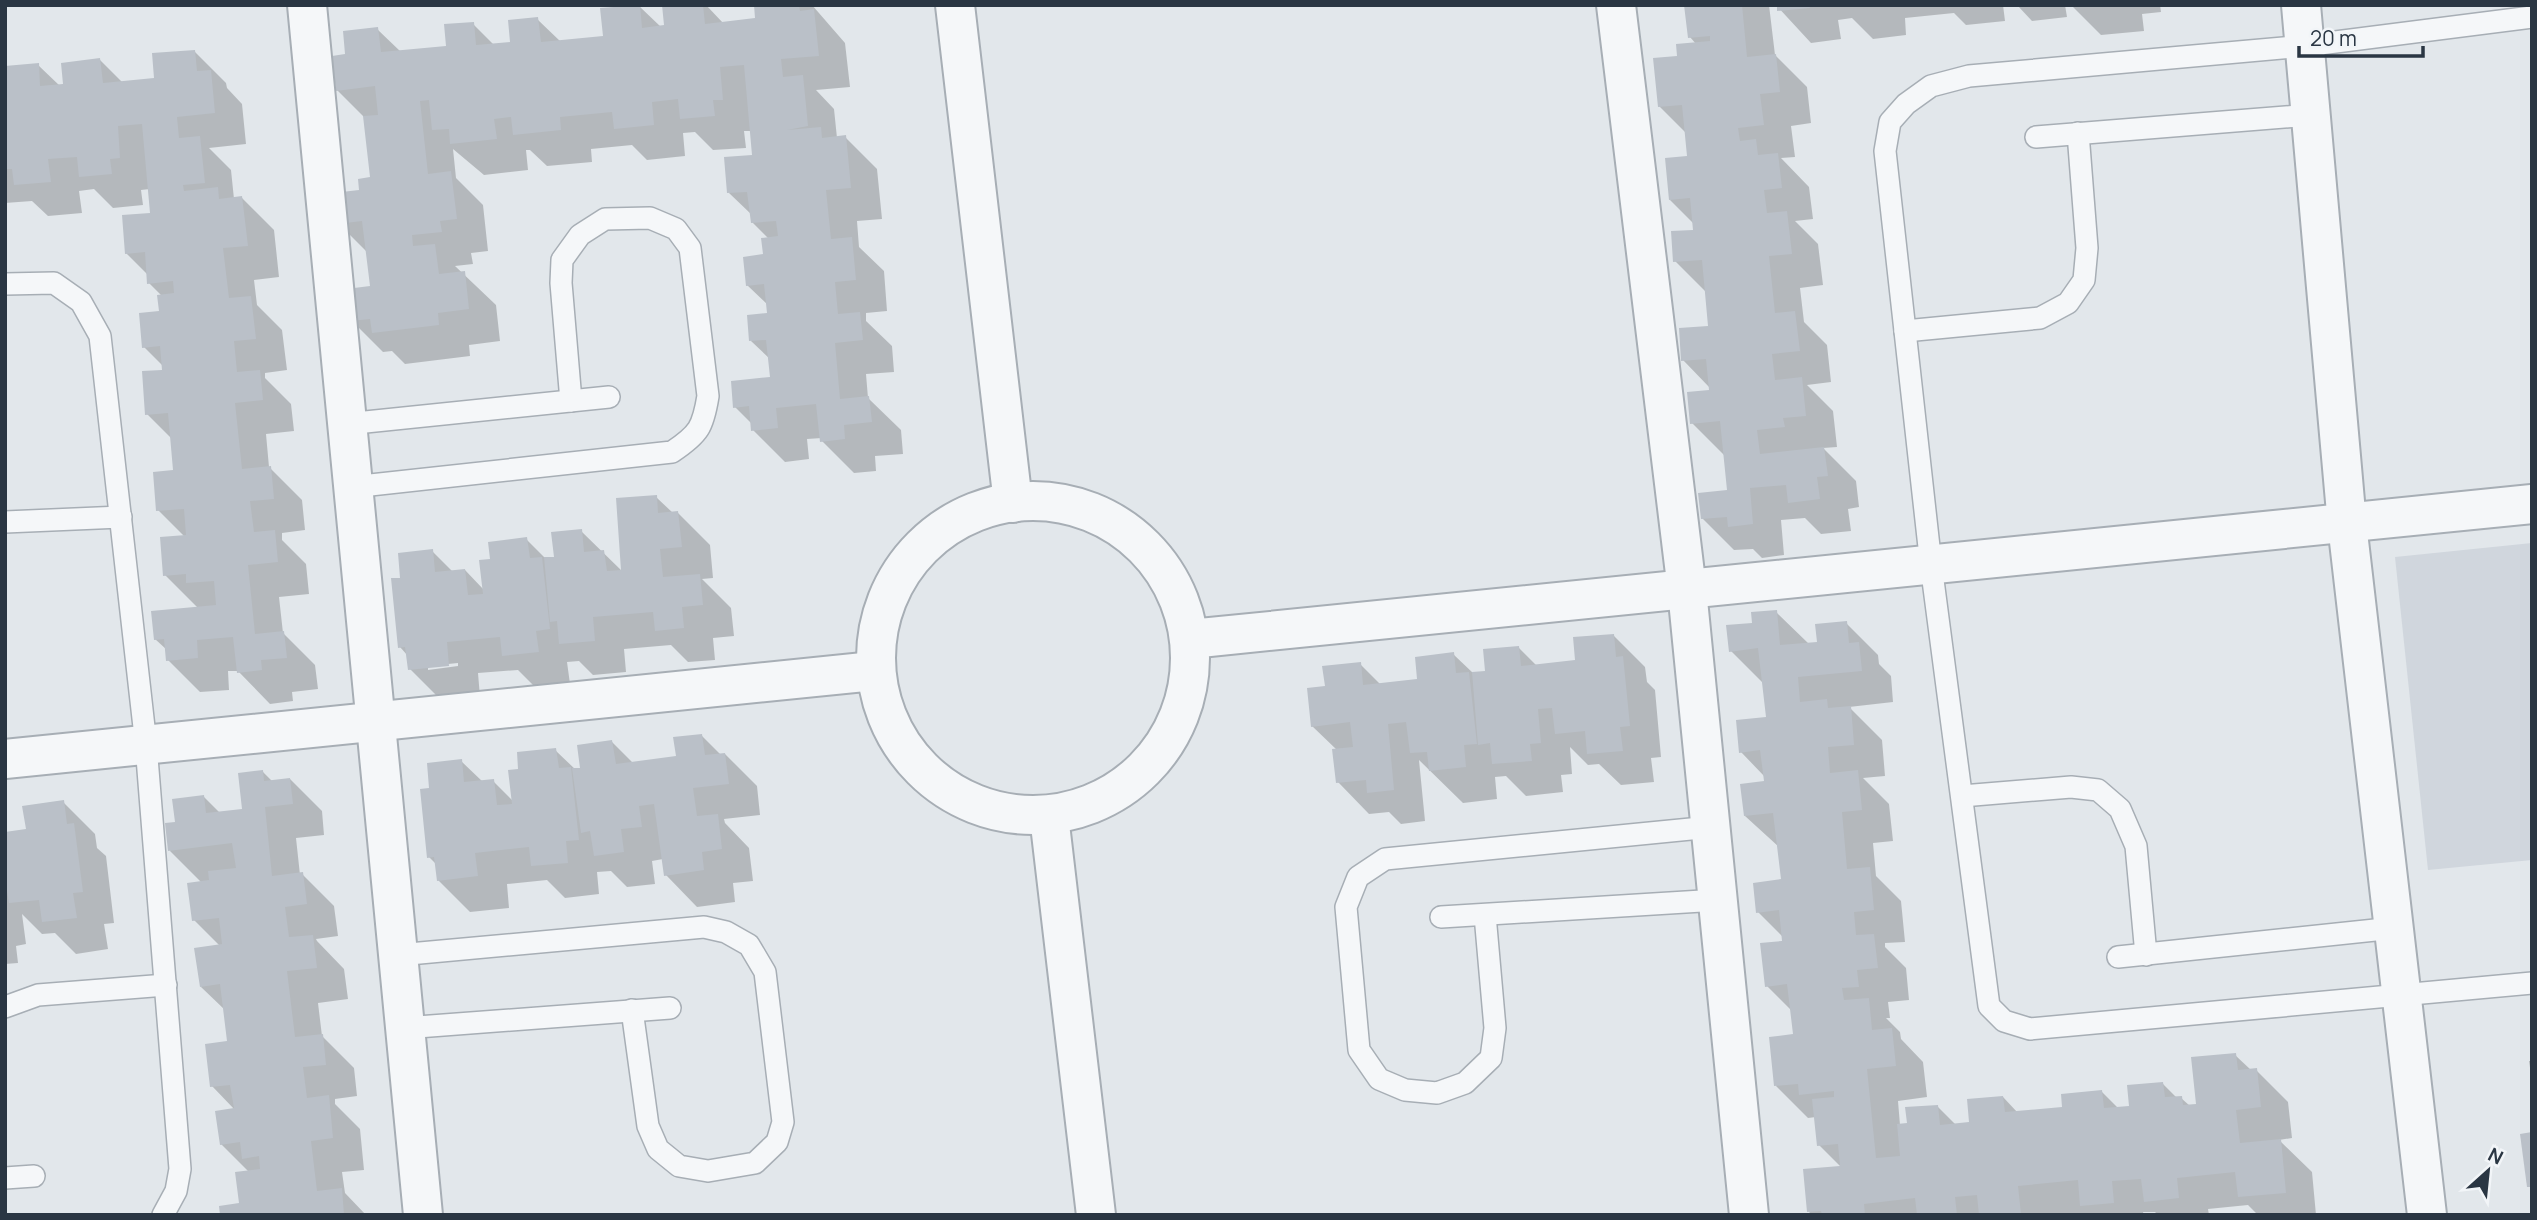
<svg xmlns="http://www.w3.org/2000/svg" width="2537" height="1220" viewBox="0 0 2537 1220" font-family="Manrope,sans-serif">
  <rect width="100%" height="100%" fill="#e2e7eb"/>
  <path fill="#d0d6dd" d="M2532,543v317l-104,10 -33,-313z"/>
  <g fill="#0003" fill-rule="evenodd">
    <path d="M664,5h42l18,19 33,-4 -1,-15h56l33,38 5,44 -34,3 18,19 3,29 8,-1 32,32 5,50 -25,2 2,26 25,24 3,40 -21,2v8l26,25 2,26 -28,2 2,24 33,32 2,24 -28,2 1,15 -22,2 -32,-32v-3l-15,1 2,20 -24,3 -32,-32 -1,-6 -17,-17 37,-28 -2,-20 -19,-18 18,-26 -1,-10 -21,-20 18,-29 4,-17 -17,-17v-7l-23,-22 25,-37 -2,-25h-8l2,17 -33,2 -18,-18 -12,1 2,23 -38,4 -15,-15 -41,4 1,13 -45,4 -17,-16h-4l2,20 -44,5 -31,-26 3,29 27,27 5,46 -17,2 2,11 -18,2 41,39 4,36 -31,4 1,11 -65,8 -13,-13 -9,1 -32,-32 20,-32 -4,-36 -29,-29 34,-44 -7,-61 -28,-28 10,-34 30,-27 24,23 47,-5 25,-23 21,21 18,-2 25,-24 24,23 44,-4 34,-32 22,21h5z"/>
    <path d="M1686,5h83l6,50 32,32 4,36 -20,3 4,31 -14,1 28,29 4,32 -18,2 23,23 5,41 -23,3 4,34 23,23 4,37 -24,3 26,26 4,36 -14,1 33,33 3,26 -11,2 3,22 -30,3 -16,-16 -24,2 3,35 -22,3 -9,-9 -19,1 -32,-32 27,-26 -5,-37 -32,-32 19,-32 -1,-3 -27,-28 27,-33 -4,-35 -31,-31 20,-30 -1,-7 -24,-24 19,-43 -2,-23 -28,-28 20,-49 17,-13 -6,-7z"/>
    <path d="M1776,5h227l2,16 -39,4 -12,-12 -49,5 1,17 -33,4 -21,-21 -14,2 3,19 -30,4z"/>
    <path d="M2017,5h48l2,12 -35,4z"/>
    <path d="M2071,5h89l1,7 -19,2 2,17 -43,4z"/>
    <path d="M194,51l32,32 1,5 15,16 4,40 -37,4 22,22 3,29 8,-1 32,32 5,47 -25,3 3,25 25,25 5,40 -22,3v5l26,26 3,27 -28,3 3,33 33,33 3,30 -23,3v7l24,24 3,30 -30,3 4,36 32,32 3,24 -26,3 1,9 -23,3 -32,-33h-10l1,19 -29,2 -32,-32 -1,-10 -12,-11 43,-31 -33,-33 20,-38 -27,-27 17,-38 -3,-33 -25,-25 17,-43v-4l-20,-20 17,-34 1,-17 -13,-13 -1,-8 -22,-22 26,-39 -2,-25 -9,1 2,15 -30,3 -19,-19 -15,2 3,22 -34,3 -16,-15 -27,2v-135l33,-3 22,21 40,-26 23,23 33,-3z"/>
    <path d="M656,497l17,16h5l32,32 3,33 -11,1 29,29 3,28 -21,2 2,22 -27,2 -17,-17 -47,4 2,23 -33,3 -14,-14 -12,1 3,22 -34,4 -18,-18 -40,3 2,24 -38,4 -32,-32 -2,-13 -8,-9 2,-68 30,-28 21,21 12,-2 19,20 8,-30 34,-21 20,20 9,-1 26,-27 42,41zM458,663v3l-30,4v-4z"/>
    <path d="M1776,612l32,31 10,1 28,-21 32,32 1,9 12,12 2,26 -44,5 33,33 3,36 -22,2 26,26 4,37 -20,2 3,33 25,25 4,41 -20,1v4l21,21 3,32 -21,2 2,16h-4l14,14 1,7 22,23 4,35 -29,4 2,24 9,-1 28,-18 19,19 15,-2 32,-26 15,16 46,-4 38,-17 16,16 13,-1 32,-23 14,14h4l9,8h8l37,-51 16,15h5l32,32 4,36 -13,2 33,32 4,43h-58l-10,-10 -40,4 1,6h-51l-3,-3h-12l1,3h-332l-3,-3 32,-45 -22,-22 -3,-28 -8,1 -32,-32 19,-51 -3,-24 -25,-25 17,-43 -1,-6 -25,-25 25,-31 -4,-34 -34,-31 21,-34 -1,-5 -24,-25 27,-33 -5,-36 -32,-32 23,-27z"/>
    <path d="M1613,635l32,32 2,15 8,8 6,67 -10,1 3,24 -33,3 -22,-21 -11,1 -18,-18 2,27 -11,1 2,17 -37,4 -20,-20 -11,1 2,22 -34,4 -44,-43 6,61 -24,3 -12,-12 -20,2 -31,-32 -1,-32 -25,-24 14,-38 34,-24 21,21 38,-4 34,-27 20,19 14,-1 32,-24 18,18 40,-4z"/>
    <path d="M701,735l20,20 4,-1 32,32 3,29 -36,4 1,4 24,25 4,33 -20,2 2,19 -38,5 -31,-32 -3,-16 -11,2 3,23 -28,3 -16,-16 -14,1 2,22 -34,4 -18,-18 -40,4 2,24 -39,4 -32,-32 -1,-15 -8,-8 2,-68 30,-28 22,21 10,-1 20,20 7,-31 35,-20 21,20 6,-1 30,-27 21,21 45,-5z"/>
    <path d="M263,772l9,9 18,-2 32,32 2,24 -28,3 4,37 2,-1 32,32 4,30 -22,3 1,2 27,28 4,30 -30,4 4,33 32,32 3,28 -22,3v5l25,25 4,41 -22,2 3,21 21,22h-144l19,-10 8,-33 -28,-28 14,-34 -23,-24 17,-43 -4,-33 -24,-23 19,-41 -26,-26 8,-37 -32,-32 7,-28 27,-26 16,16 24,-2z"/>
    <path d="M63,802l32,32 2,14 9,8 8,67 -10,1 4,25 -32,5 -21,-21 -13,1 -20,-20 4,30 -10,2 2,17 -13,1v-130l23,-3z"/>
    <path d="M2529,1061h3v20z"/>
  </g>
  <g fill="#bac0c8">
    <path d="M640,5l2,23 22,-3 -2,-20h41l2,19 50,-6 -1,-13h45l1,6 14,-2 5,47 -38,3 2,18 20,-2 5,51 -21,4 34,-3 1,11 24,-3 5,53 -25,2 5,49 21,-2 4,43 -21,2 3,32 22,-2 3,28 -28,3 5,56 29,-3 3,26 -28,3 1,14 -25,3 -4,-38 -40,4 2,20 -27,3 -2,-25 -16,2 -2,-27 39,-4 -4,-37 -17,1 -2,-26 20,-2 -3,-29 -18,2 -3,-29 20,-3 -2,-16 17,-2 -2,-15 -25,2 -4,-31 -20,1 -3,-36 28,-2 -8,-90 -24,2 3,33h-10l2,16 -35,3 -2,-20 -26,3 2,23 -40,4 -2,-17 -52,5 1,13 -48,5 -2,-18 -17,2 3,20 -47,5 -1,-15 -17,1 -3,-30 -9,1 8,73 23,-3 6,48 -17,2 2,11 -30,3 1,11 22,-2 4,30 26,-3 4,38 -31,4 1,12 -67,8 -2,-14 -20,2 -4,-32 24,-3 -8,-65 -25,3 -4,-31 26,-3 -1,-11 12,-2 -7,-61 15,-1 -3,-29 -39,5 -4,-35 13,-2 -2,-23 35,-4 3,25 65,-6 -2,-22 30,-2 2,23 34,-3 -2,-22 30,-3 3,25 62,-6 -3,-28z"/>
    <path d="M1684,5h58l5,52 29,-3 4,38 -20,2 4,31 -26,3 2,13 16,-2 2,16 20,-2 4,35 -18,2 3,23 20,-2 5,43 -23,2 6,57 20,-2 5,40 -28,3 3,26 27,-3 4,39 -23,2 2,9 -28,3 3,24 64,-7 4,29 -11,1 3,22 -32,4 -2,-18 -36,3 3,36 -25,3 -1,-10 -26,2 -3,-26 29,-3 -7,-69 -30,3 -3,-32 22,-2 -3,-31 -25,2 -2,-33 29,-2 -6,-66 -29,2 -2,-31 22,-1 -3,-32 -21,2 -4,-42 22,-2 -5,-51 -24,2 -5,-49 24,-2 -1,-12 34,-3v-5l-22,2z"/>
    <path d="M1777,5h32l1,3 -33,3z"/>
    <path d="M195,50l2,21 14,-1 4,43 -38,4 2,21 21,-2 5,47 -22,2 1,6 34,-4 1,12 23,-3 6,50 -25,2 6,50 22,-2 5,43 -22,2 3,31 23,-2 3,30 -28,3 7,66 29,-3 3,33 -24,2 4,31 21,-2 3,32 -30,3 7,69 29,-3 3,27 -26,2 1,10 -25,3 -4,-36 -36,3 1,18 -32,3 -2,-22 -10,1 -3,-29 65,-6 -2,-24 -28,2v-9l-23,2 -3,-39 26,-2 -2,-26 -28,2 -3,-39 20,-2 -5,-57 -23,2 -3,-44 20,-1 -2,-24 -18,2 -3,-35 20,-2 -2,-16 17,-2 -1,-12 -26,3 -2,-32 -20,2 -3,-39 28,-2 -8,-89 -24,2 2,32 -10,1 2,15 -33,3 -2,-20 -29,2 3,23 -37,3 -2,-16h-7v-103l34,-3 1,23 23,-2 -2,-21 39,-5 3,25 51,-5 -2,-25z"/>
    <path d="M657,495l1,18 20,-2 4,36 -22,2 3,28 37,-3 3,31 -21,2 2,21 -29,3 -2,-19 -60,5 2,24 -36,3 -2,-23 -7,1 -6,-65h10l-3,-25 31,-3 2,23 20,-2 3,21 14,-1 -5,-72z"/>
    <path d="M527,537l3,21 12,-1 8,72 -14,2 3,21 -37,4 -2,-19 -53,5 2,24 -41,4 -3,-23 -7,1 -7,-70h9l-2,-25 35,-4 2,23 30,-3 3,26 15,-1 -4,-34 11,-1 -2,-17z"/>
    <path d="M1777,610l3,35 37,-3 -2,-18 32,-3 2,22 10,-1 3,29 -64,6 2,25 27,-3 1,9 23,-2 3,39 -26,2 2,26 28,-3 4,40 -20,2 5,57 23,-2 4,43 -20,2 2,23 18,-1 4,34 -21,2 2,17 -17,1 2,12 25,-2 3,32 20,-2 4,38 -29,3 9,89 24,-2 -3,-32 10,-1 -2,-16 33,-2 2,20 29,-3 -2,-23 36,-3 2,16 57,-5 -1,-13 41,-4 2,18 25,-2 -2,-21 36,-3 2,15 17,-1 1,9 13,-1 -5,-47 45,-4 2,17 19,-2 4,39 -25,3 4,33 41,-4 5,54 -48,4 -3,-25 -58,6 2,20 -35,4 -3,-23 -29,2 2,22 -34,3 -2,-26 -60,6 3,28 -42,1 -2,-20 -22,2 2,18h-40l-2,-17 -51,6 1,11h-43l-1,-4 -14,1 -4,-43 37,-3 -2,-22 -21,2 -5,-47 22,-2v-6l-35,4 -1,-11 -24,2 -5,-49 24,-3 -6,-50 -22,3 -5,-44 22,-2 -3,-31 -23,3 -3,-30 28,-4 -8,-66 -29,3 -4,-32 24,-3 -4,-31 -21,3 -3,-33 30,-3 -8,-69 -29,4 -3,-27 26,-2 -1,-11z"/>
    <path d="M1614,634l2,23 7,-1 7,70 -10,1 3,24 -36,3 -2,-23 -30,3 -3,-26 -14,1 3,34 -11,1 2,17 -40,3 -2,-21 -12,2 -6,-73 13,-1 -2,-22 36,-3 2,20 54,-6 -2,-23z"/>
    <path d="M1454,652l2,21 13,-1 8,72 -13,1 2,22 -37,4 -2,-19 -17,1 -4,-31 -18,2 6,66 -27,3 -1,-13 -30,3 -4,-34 21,-2 -3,-25 -39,5 -4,-39 18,-2 -3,-20 39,-4 2,23 54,-6 -2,-22z"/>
    <path d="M702,734l3,21 20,-2 4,31 -36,4 4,28 21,-2 4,35 -20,3 2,18 -40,6 -10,-72 -15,2 3,21 -21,2 3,23 -30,4 -4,-25 -9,2 -9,-65h8l-3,-23 35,-5 4,24 60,-8 -3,-19z"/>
    <path d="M556,748l3,20 12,-1 8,73 -13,1 2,22 -37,3 -2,-19 -54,6 3,23 -41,5 -3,-24 -7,1 -7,-69 9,-1 -2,-25 35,-4 2,23 30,-3 3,26 15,-1 -4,-34 10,-1 -1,-17z"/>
    <path d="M263,770l1,11 26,-3 3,26 -28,3 7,69 31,-4 4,32 -22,3 4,30 24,-2 4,33 -30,3 8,66 28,-3 3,31 -23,2 4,31 22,-3 4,43 -22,3 6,50 25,-3 2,27h-124l-1,-9 20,-3 -4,-31 25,-3 -1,-13 -17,3 -2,-17 -20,3 -5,-34 19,-3 -4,-23 -20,2 -5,-43 22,-3 -7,-57 -20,3 -6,-39 28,-4 -3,-26 -27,3 -5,-38 22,-3 -1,-9 28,-3 -4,-25 -64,8 -3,-28 10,-1 -3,-23 32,-4 2,18 36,-4 -4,-36z"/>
    <path d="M64,800l3,24 7,-1 9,69 -10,1 4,25 -35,4 -3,-22 -30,3 -4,-24v-47l21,-3 -4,-23z"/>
    <path d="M2532,1132v55h-5l-7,-53z"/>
  </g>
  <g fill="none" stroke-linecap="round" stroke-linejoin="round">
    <defs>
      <g id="service">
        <path d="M2532,17l-228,29 -335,30 -38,10 -25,18 -16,18 -5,29 46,414 58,441 15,15 26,8 502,-46"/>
        <path d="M2036,137l274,-22"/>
        <path d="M5,284l49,-1 27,19 19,34 46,409 34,424 -4,22 -13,24"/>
        <path d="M1905,331l135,-13 28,-15 16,-23 3,-32 -9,-115"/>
        <path d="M346,424l263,-27"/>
        <path d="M352,487l320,-35c27,-18 31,-25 36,-56l-18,-148 -14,-19 -26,-11 -45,1 -25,16 -18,25 -1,23 10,118"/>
        <path d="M5,522l116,-5"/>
        <path d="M1962,796l109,-9 27,3 22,19 16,37 10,109"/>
        <path d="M1485,915l10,113 -4,30 -26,25 -28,10 -32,-3 -26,-11 -20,-29 -13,-143 12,-30 27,-18 326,-32"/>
        <path d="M1441,917l277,-17"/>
        <path d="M398,955l306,-28 22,5 23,13 16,27 18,150 -6,20 -22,21 -47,8 -29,-5 -21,-17 -10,-23 -16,-116"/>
        <path d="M2118,957l276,-29"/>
        <path d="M5,1007l33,-12 128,-10"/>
        <path d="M404,1028l266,-20"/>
        <path d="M5,1178l29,-2"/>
      </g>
      <g id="minor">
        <path d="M307,5l116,1210"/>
        <path d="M955,5l58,498"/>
        <path d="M1616,5l71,585 62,625"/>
        <path d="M2301,5l46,519 80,691"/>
        <circle cx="1033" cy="658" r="157"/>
        <path d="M1190,639l1342,-135"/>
        <path d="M5,759l869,-88"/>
        <path d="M1049,816l47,399"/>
      </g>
    </defs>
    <use href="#service" stroke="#a7aeb5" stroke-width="24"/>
    <use href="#minor" stroke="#a7aeb5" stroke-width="42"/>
    <use href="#service" stroke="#f5f7f9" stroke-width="21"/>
    <use href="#minor" stroke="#f5f7f9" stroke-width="38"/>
  </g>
  <rect width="2537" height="1220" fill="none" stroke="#2a3643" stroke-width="14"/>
  <g transform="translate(2488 1171) rotate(27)" stroke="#f2f5f8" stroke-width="5" paint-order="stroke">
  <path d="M0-5L12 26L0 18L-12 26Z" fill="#2a3643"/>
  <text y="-10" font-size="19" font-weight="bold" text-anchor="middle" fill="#2a3643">N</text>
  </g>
  <path d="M2299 46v10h124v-10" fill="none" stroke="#2a3643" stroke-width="3.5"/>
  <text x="2310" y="46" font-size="21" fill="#2a3643" stroke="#f2f5f8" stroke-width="5" paint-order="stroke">20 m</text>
</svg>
